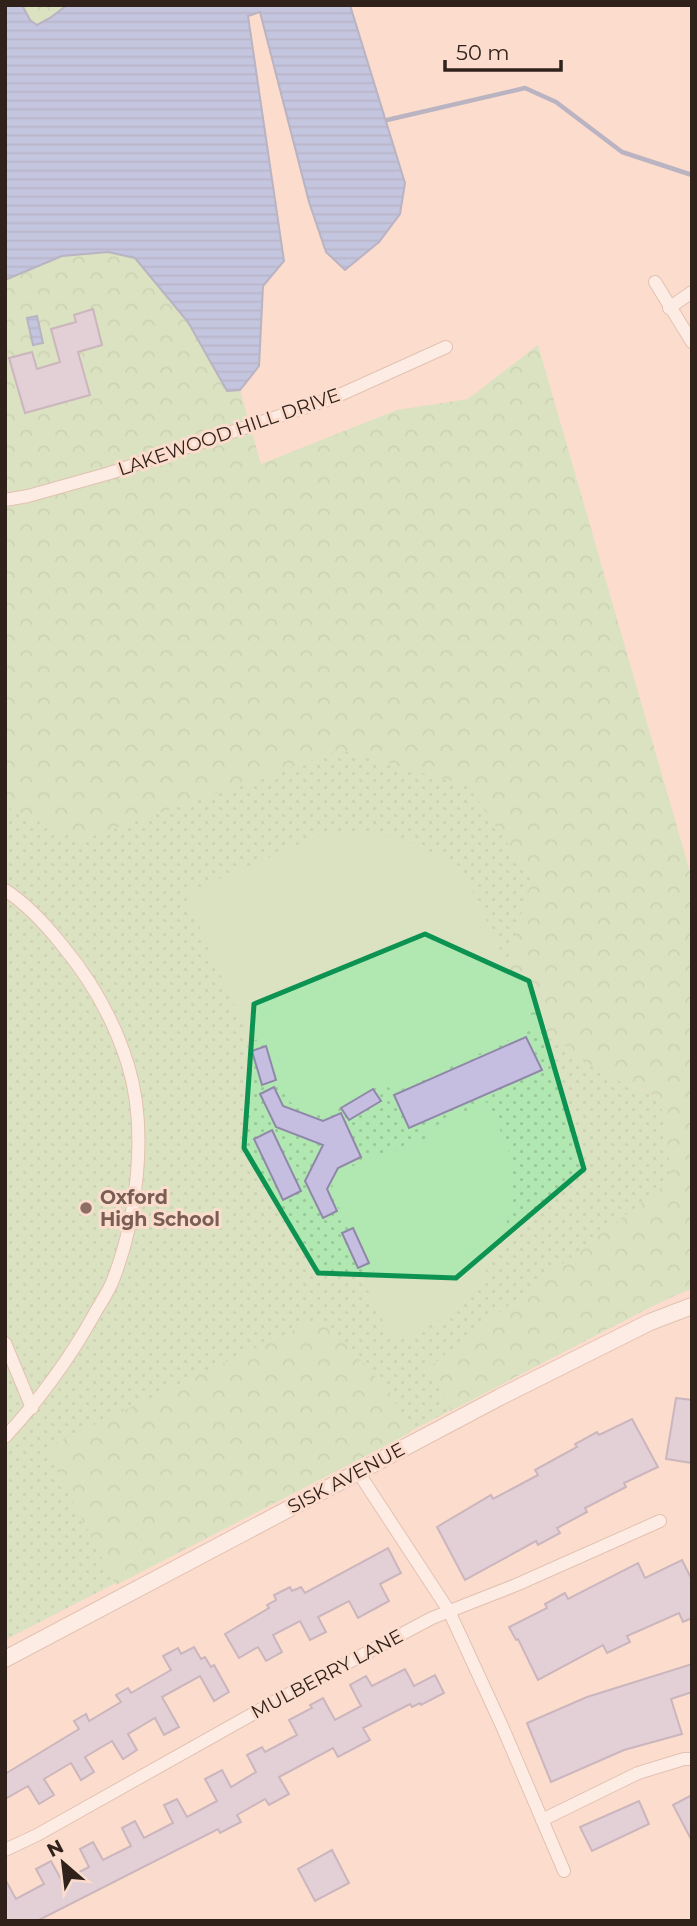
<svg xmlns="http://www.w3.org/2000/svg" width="697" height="1926" viewBox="0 0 697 1926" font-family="Montserrat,sans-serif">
  <defs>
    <pattern id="grass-dots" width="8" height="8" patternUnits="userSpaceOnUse" patternTransform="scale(1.75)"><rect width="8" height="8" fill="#b1e8b2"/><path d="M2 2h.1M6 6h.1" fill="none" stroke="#99c798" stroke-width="1.8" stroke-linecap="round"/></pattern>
    <pattern id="forest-crowns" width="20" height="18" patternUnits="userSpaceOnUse" patternTransform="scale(1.75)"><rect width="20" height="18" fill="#b1e8b2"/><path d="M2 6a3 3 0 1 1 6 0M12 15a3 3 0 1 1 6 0" fill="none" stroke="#99c798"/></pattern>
    <pattern id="water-rules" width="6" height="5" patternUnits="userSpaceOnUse" patternTransform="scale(1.75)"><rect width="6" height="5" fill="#81a8f4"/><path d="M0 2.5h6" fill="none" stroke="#6a88c5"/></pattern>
  </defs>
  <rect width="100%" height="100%" fill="#fcddcd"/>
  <path fill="url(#grass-dots)" d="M341,750l128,36 63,92 -25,86 101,112 84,36v177l-10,2 -677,349v-834l76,34z"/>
  <g fill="url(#forest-crowns)">
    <path d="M22,5h45l-17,13 -14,7 -6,-5z"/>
    <path d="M108,252l27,6 53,64 38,69 14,-1 21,74 136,-54 71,-11 70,-54 154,534v409l-55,25 -186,98 -23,-43 244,-189 -12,-81 -52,-22 -71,-49 -30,-63 25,-86 -64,-92 -127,-36 -260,90 -76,-34v-526l57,-24z"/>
    <path d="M321,1317l71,78 18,38 -294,152 -71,-137z"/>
  </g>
  <g fill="#b1e8b2">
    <path d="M341,831h34l39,13 36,18 19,22 68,143 -144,66 -8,-11c-14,8 -28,18 -43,25 -54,26 -68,-29 -78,-69l-14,3 -65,-147 137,-60z"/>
    <path d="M487,1102c9,20 23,44 25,66 4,51 -19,106 -57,140 -18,15 -39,25 -61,35l-31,-63 12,-6 -22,-46 -4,2 -18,-41 10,-17 39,-19 1,3 46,-18 -3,-7z"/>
  </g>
  <g fill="url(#water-rules)" stroke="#6980b3" stroke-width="2">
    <path d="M5,5h17l8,15 7,5 13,-7 17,-13h283l55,178 -5,31 -21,28 -34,28 -19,-18 -17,-50 -49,-190 -12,4 36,245 -21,25 -4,80 -19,24 -13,1 -39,-69 -53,-64 -27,-6 -46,4 -57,24z"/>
    <path d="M37,316l6,27 -10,2 -6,-27z"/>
  </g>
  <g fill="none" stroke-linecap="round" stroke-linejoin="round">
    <path stroke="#6980b3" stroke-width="4.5" d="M387,120l138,-32 31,14 66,50 70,23"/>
  </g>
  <g fill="#c6bee1" stroke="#9088a9" stroke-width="2">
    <path d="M93,309l9,36 -24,7 12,43 -65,18 -16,-55 23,-6 5,17 23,-7 -9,-33 25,-7 -2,-7z"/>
    <path d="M526,1037l16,33 -133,58 -15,-33z"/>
    <path d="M266,1046l10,34 -14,5 -10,-34z"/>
    <path d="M274,1087l9,19 40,15 18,-8 20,44 -23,11 -11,21 10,22 -14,7 -18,-37 18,-36 -47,-18 -16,-33z"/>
    <path d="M373,1089l8,12 -32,19 -8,-12z"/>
    <path d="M272,1130l29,61 -18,9 -29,-61z"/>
    <path d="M353,1228l16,35 -11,5 -16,-35z"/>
    <path d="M676,1398l16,2v63l-26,-4z"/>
    <path d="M632,1419l26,48 -34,16 2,4 -41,21 2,4 -30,16 3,5 -22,12 -2,-4 -71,39 -28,-53 54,-32 2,4 45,-24 -3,-5 42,-23 -2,-3 22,-12 2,3z"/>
    <path d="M388,1548l13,25 -21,11 9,17 -31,17 -9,-17 -31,16 8,15 -16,8 -10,-19 -27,14 9,17 -16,9 -8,-14 -19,11 -14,-24 44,-26 -2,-3 9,-5 -2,-5 16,-8 2,4 9,-4 4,6z"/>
    <path d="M682,1560l10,20v38l-9,4 -4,-9 -52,23 3,6 -23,11 -4,-8 -65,35 -20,-41 -2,1 -7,-13 38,-19 -2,-4 20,-11 3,6 70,-36 7,15z"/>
    <path d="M194,1647l7,12 4,-2 6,10 3,-2 15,27 -15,9 -14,-25 -38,21 17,30 -15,8 -9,-17 -27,16 9,16 -14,9 -11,-18 -27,16 9,15 -13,8 -10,-17 -27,16 10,16 -15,9 -11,-18 -23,13v-25l74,-45 -5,-8 12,-7 3,7 32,-19 -5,-7 12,-7 3,5 40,-23 -8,-14 15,-8 3,6z"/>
    <path d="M692,1664v28l-21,7 11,35 -58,16 -73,32 -24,-59 60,-26z"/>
    <path d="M405,1669l9,17 21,-11 9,18 -23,12 -1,-2 -8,4 -2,-3 -47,24 7,12 -32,17 -5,-9 -54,29 10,17 -20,11 -4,-6 -28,16 4,7 -21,11 -2,-4 -181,92h-32v-42l11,20 28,-15 -8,-15 15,-8 11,20 27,-14 -9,-18 13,-7 10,18 28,-14 -9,-18 13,-7 9,17 29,-15 -9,-18 13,-6 10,18 30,-16 -12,-22 17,-9 9,17 25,-15 -9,-17 15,-8 3,5 32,-17 -8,-15 23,-12 -2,-3 13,-7 12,22 26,-14 -11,-21 16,-9 6,10z"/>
    <path d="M692,1795v46l-19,-36z"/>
    <path d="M639,1801l10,23 -57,27 -12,-24z"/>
    <path d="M332,1850l17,33 -34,18 -17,-32z"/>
  </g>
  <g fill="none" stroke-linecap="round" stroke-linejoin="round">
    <defs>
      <g id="minor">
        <path d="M655,282l37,60"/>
        <path d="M669,308l23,-16"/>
        <path d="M5,500l23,-4 82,-23 223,-75 113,-51"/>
        <path d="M5,890c22,14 41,35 57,55 30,36 52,75 66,120 20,64 9,154 -15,215 -4,11 -12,22 -18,33 -26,47 -53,84 -90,124"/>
        <path d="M5,1343l27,65"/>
        <path d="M358,1472l91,139 53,115 62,145"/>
        <path d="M542,1820l96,-47 46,-14h8"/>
        <path d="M5,1850l32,-15 237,-133 158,-84 84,-33 144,-64"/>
      </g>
      <path id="tertiary" d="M5,1659l495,-262 150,-75 42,-16"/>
    </defs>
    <use href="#minor" stroke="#c4a18e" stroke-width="14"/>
    <use href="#tertiary" stroke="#c4a18e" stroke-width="18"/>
    <use href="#minor" stroke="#fff" stroke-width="12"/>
    <use href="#tertiary" stroke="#fff" stroke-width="16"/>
  </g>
  <path d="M0 0H697V1926H0ZM425,934l104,47 55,188 -128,109 -138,-5 -74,-125 10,-144z" fill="#fcddcd" fill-opacity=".55" fill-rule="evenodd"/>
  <path fill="none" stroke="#0c9352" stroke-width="5" stroke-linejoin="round" d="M425,934l104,47 55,188 -128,109 -138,-5 -74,-125 10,-144z"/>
  <circle fill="#8d6e63" stroke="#fcddcd" stroke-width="2.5" cx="86" cy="1208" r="7"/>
  <g text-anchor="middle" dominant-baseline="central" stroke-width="6" stroke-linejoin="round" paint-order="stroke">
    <g font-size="19" fill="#30221b" stroke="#fcddcd">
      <text transform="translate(229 432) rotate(-19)">LAKEWOOD HILL DRIVE</text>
      <text transform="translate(346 1478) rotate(-28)">SISK AVENUE</text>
      <text transform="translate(327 1674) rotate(-28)">MULBERRY LANE</text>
    </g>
    <g font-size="19" font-weight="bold" fill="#785e54" stroke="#fcddcd" text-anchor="start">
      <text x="100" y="1197">Oxford<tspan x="100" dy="22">High School</tspan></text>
    </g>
  </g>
  <rect width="697" height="1926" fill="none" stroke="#30221b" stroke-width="14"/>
  <g transform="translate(63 1863) rotate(332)" stroke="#fcddcd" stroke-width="5" paint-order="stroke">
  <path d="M0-5L12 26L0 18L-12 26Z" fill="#30221b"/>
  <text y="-10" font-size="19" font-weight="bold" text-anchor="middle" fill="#30221b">N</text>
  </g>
  <path d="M445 60v10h116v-10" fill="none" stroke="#30221b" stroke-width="3.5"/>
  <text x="456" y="60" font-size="21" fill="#30221b" stroke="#fcddcd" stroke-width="5" paint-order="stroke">50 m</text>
</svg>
